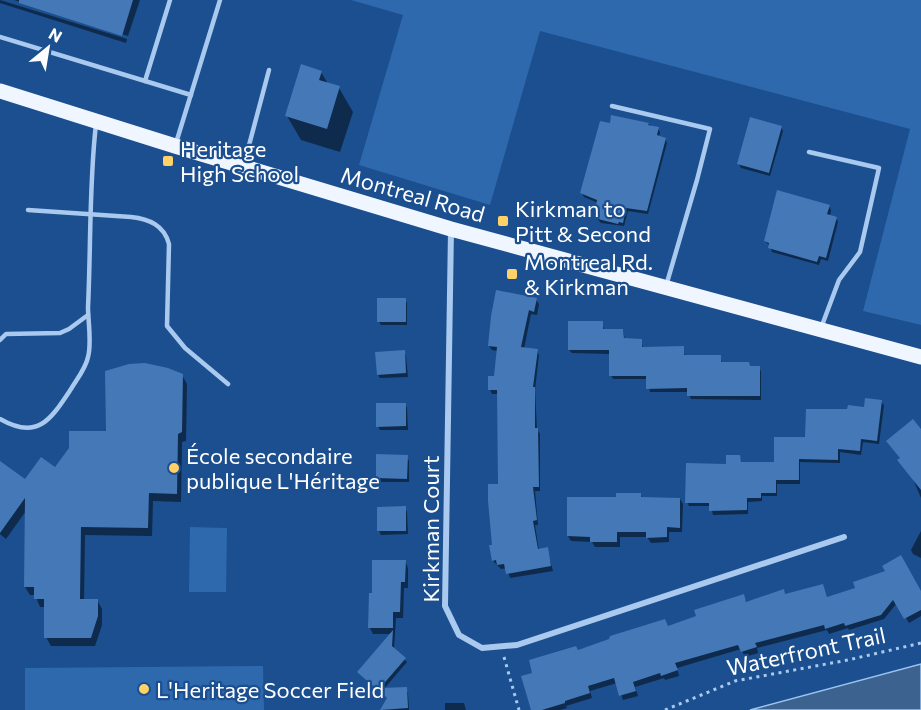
<svg xmlns="http://www.w3.org/2000/svg" width="921" height="710" viewBox="0 0 921 710" font-family="Commissioner,sans-serif">
  <rect width="100%" height="100%" fill="#1b4f8f"/>
  <g fill="#2e69ad">
    <path d="M351,0h570v325l-58,-14 47,-182 -370,-98 -50,174 -131,-40 44,-150z"/>
    <path d="M190,527l37,1 -1,64h-37z"/>
    <path d="M263,666l1,44h-239v-42z"/>
  </g>
  <path fill="#3c6290" stroke="#9cc4f0" stroke-width="1.5" d="M921,664v46h-171z"/>
  <g fill="#0007">
    <path d="M0,0l127,39 -1,4 -126,-40z"/>
    <path d="M14,0h126l-12,36z"/>
    <path d="M321,72l7,12 11,4 14,24 -13,40 -39,-12 -14,-24z"/>
    <path d="M648,124l10,5 2,3 -1,5 6,2 2,4 -19,71 -20,-3 -4,15 -23,-3 -6,-7 3,-13 -14,-6 -2,-4 29,-68z"/>
    <path d="M781,127l2,4 -13,45 -29,-8 -2,-4z"/>
    <path d="M829,206l2,4 -1,6 6,2 2,4 -10,39 -7,-2 -2,6 -47,-13 -2,-6 -5,-5z"/>
    <path d="M405,300l2,3v22h-26l-2,-3z"/>
    <path d="M536,300l3,4 -2,11 -6,-1 -7,35 13,2 2,4 -4,35 2,39 3,5v57h-5l3,34h-3l4,26 8,-2 6,22 -43,7 -3,-10 -6,1 -8,-8 6,-76 -1,-91h-6l-2,-4 5,-12 3,-27 -6,-1 -3,-4z"/>
    <path d="M602,322l2,8h19l2,10h16l2,8h40l2,9 35,-1 2,8 37,4 2,3v29l-70,-1 -3,-7h-38l-2,-13h-35l-2,-4v-21l-39,-1 -3,-3z"/>
    <path d="M404,352l2,4 2,21 -28,1 -2,-3z"/>
    <path d="M182,375l5,9 -1,57 -4,1 -1,60 -28,-1 -1,35 -67,-1 -1,65h13l5,9v16l-7,21h-44l-5,-9v-30h-6l-5,-12h-5l-5,-8 1,-76 -20,28 -6,-5v-71l25,18 31,-12 51,-36z"/>
    <path d="M881,402l3,3 -5,39 -16,-2 -2,13 -21,-3v11l-40,-1v22h-23v12h-15v5l-14,1v12l-35,1 -2,-9h-22l-2,-4 52,-46 3,8h34l31,-25z"/>
    <path d="M405,404l2,4 1,22h-28l-2,-4z"/>
    <path d="M921,431v67l-8,-19z"/>
    <path d="M407,457l2,4v21h-30l-2,-4z"/>
    <path d="M640,494l3,5h37l3,5 -1,28h-13v10l-18,1 -4,-6h-27v10h-25l-3,-5 -21,-1 -3,-5 49,-37z"/>
    <path d="M378,508h27l2,4 1,22 -27,1 -2,-4z"/>
    <path d="M921,531v27l-8,-4 -2,-4z"/>
    <path d="M405,561l3,7v20h-4l-1,30h-7l-2,31 13,13 -24,28 23,-1 2,4 1,17h-27l6,-11 -29,-27 32,-38h-18l-3,-6z"/>
    <path d="M822,585l6,14 93,-5v22l-12,7 -12,-20 -13,16 -35,11 -1,-2 -19,6 -2,-4 -70,18 1,5 -13,4 -4,-8 -64,19 2,8 -14,4 -1,-2 -29,9 3,9 -15,4 -6,-17 -27,8 2,7 -26,8 1,2 -7,2h-27l1,-36 44,-23 90,-24 30,-10 45,-21 4,7 39,-7z"/>
    <path d="M445,703h19l2,7h-21z"/>
  </g>
  <g fill="#4478b7">
    <path d="M19,0h114l-11,36 -103,-33z"/>
    <path d="M301,64l21,7 -3,9 21,6 -13,43 -42,-13z"/>
    <path d="M611,115l38,8 -1,2 11,2 -2,8 9,3 -19,73 -21,-3 -3,15 -4,-1 -1,2 -20,-5v-2l-4,-1 3,-16 -17,-7 20,-72 10,2z"/>
    <path d="M750,117l32,9 -13,47 -32,-9z"/>
    <path d="M777,190l53,15 -3,9 10,3 -11,41 -7,-2 -2,6 -49,-14 1,-5 -5,-2z"/>
    <path d="M496,290l41,8 -3,14 -5,-2 -8,37 17,2 -5,38h2v41h3l1,59h-6l4,33 -4,1 5,28 10,-2 3,19 -45,8 -2,-10 -7,1 -1,-5 -4,1 -3,-16h3l-4,-44v-17h10l-1,-94h-9v-14h6l3,-29 -9,-1 3,-30z"/>
    <rect x="377" y="298" width="29" height="24"/>
    <path d="M568,321h35v8h20l1,9 18,1v8l42,-1v9h37v7h28l1,4h10v30h-73v-8l-41,1v-13h-37v-26h-41z"/>
    <path d="M405,350l1,23 -29,2 -2,-23z"/>
    <path d="M145,363l23,5 15,6 -1,58 -4,2 -1,60 -28,-1 -1,35 -67,-1 -1,72h18v17l-7,22h-47v-39h-10v-12h-10l1,-89 -25,35v-72l25,18 16,-22 14,10 14,-19v-17h37l-1,-60 24,-7z"/>
    <path d="M865,398l17,2 -5,41 -16,-2 -1,12 -22,-2v11l-39,-1v21h-23v13h-15v5h-14v12l-38,1v-8h-24l1,-40 40,1v-9h14l1,7h33v-25h31l1,-28h41l1,-4 16,2z"/>
    <path d="M376,403h30v23l-30,1z"/>
    <path d="M913,419l8,10v61l-24,-30 3,-2 -14,-17z"/>
    <path d="M376,454l32,1 -1,24 -31,-1z"/>
    <path d="M616,493h25v4l39,1v30l-13,-1v10l-21,1v-6h-29v10h-27v-5l-23,-1v-39h49z"/>
    <path d="M406,506v25h-29v-24z"/>
    <path d="M901,555l20,36v19l-17,9 -11,-19 -12,15 -36,11 -1,-3 -19,6 -1,-4 -69,18 2,4 -16,5 -3,-7 -63,18 3,7 -17,6 -1,-3 -27,9 3,9 -17,5 -5,-18 -26,8 2,7 -25,8v2l-23,7h-11l-10,-34 11,-3 -3,-13 47,-14 2,4 31,-11 1,-3 55,-17 3,7 28,-10 -2,-6 50,-16 2,8 38,-13 1,5 38,-10 4,13 28,-9 -2,-6 32,-11 -3,-5z"/>
    <path d="M372,560h34l-1,22h-4l-1,30h-7v16h-25l1,-35h3z"/>
    <path d="M393,630l-1,16 14,12 -26,30 27,-1 1,21 -28,2 7,-12 -30,-26z"/>
  </g>
  <g fill="none" stroke-linecap="round" stroke-linejoin="round">
    <g stroke="#a9c9ee" stroke-width="3" stroke-dasharray="3 4.5" stroke-linecap="butt">
      <path d="M504,657l15,53"/>
      <path d="M665,710l70,-29 113,-21 73,-17"/>
    </g>
    <g stroke="#a9c9ee" stroke-width="4.5">
      <path d="M170,0l-25,81 46,14"/>
      <path d="M0,37l145,44"/>
      <path d="M612,106l98,23 -13,51 -31,106"/>
      <path d="M176,143l44,-143"/>
      <path d="M809,152l70,16 -19,84 -21,28 -18,48"/>
      <path d="M244,164l25,-94"/>
      <path d="M28,210l103,7c18,2 33,8 38,27l-2,82 18,22 43,36"/>
      <path d="M0,340l6,-6 54,-1 9,-4 19,-14"/>
      <path d="M0,419c38,22 51,0 71,-30 6,-10 15,-21 17,-32 4,-14 0,-36 0,-50 3,-61 1,-123 8,-183"/>
    </g>
    <path stroke="#a9c9ee" stroke-width="6" d="M451,230l-6,376 14,29 23,13 35,-3 327,-108"/>
    <path stroke="#f0f6ff" stroke-width="15" d="M0,91l175,55 276,83 470,128"/>
  </g>
  <g fill="#ffd166" stroke="#1b4f8f" stroke-width="2">
    <rect x="162" y="155" width="12" height="12" rx="3"/>
    <rect x="497" y="215" width="12" height="12" rx="3"/>
    <rect x="506" y="268" width="12" height="12" rx="3"/>
    <circle cx="174" cy="468" r="6"/>
    <circle cx="144" cy="689" r="6"/>
  </g>
  <g text-anchor="middle" dominant-baseline="central" stroke-width="4.5" stroke-linejoin="round" paint-order="stroke">
    <g font-size="22" fill="#fff" stroke="#1b4f8f" text-anchor="start">
      <text x="180" y="148">Heritage<tspan x="180" dy="25">High School</tspan></text>
      <text x="515" y="208">Kirkman to<tspan x="515" dy="25">Pitt &amp; Second</tspan></text>
      <text x="524" y="261">Montreal Rd.<tspan x="524" dy="25">&amp; Kirkman</tspan></text>
      <text x="186" y="455">École secondaire<tspan x="186" dy="25">publique L'Héritage</tspan></text>
      <text x="156" y="689">L'Heritage Soccer Field</text>
    </g>
    <g font-size="22" fill="#fff" stroke="#1b4f8f">
      <text transform="translate(413 194) rotate(16)">Montreal Road</text>
      <text transform="translate(430 529) rotate(-90)">Kirkman Court</text>
      <text transform="translate(806 651) rotate(-12)">Waterfront Trail</text>
    </g>
  </g>
  <g transform="translate(48 48) rotate(30)" stroke="#1b4f8f" stroke-width="4.5" paint-order="stroke">
  <path d="M0-4.5L10 22L0 15L-10 22Z" fill="#ffffff"/>
  <text y="-9" font-size="16" font-weight="bold" text-anchor="middle" fill="#ffffff">N</text>
  </g>
</svg>
